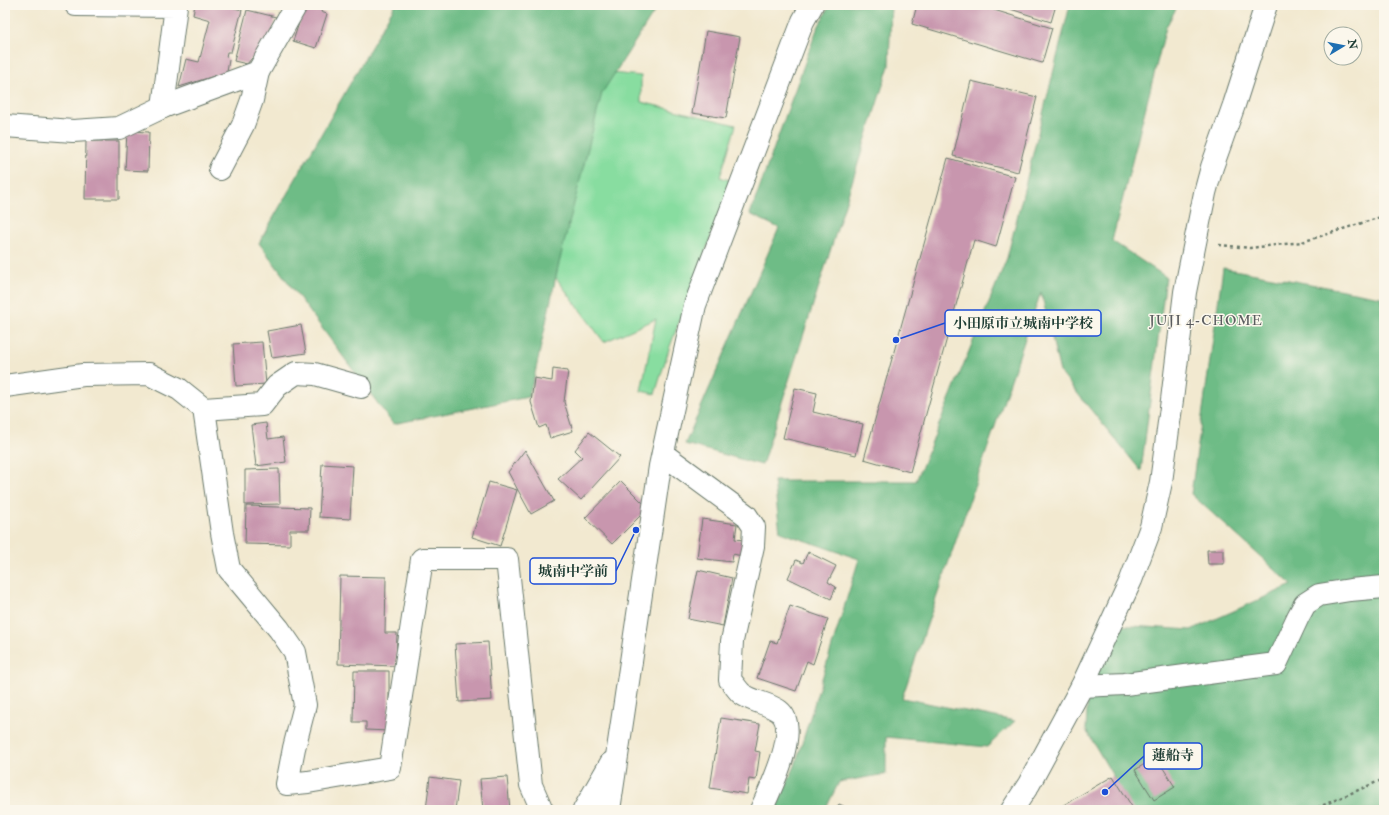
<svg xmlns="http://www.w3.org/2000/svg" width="1389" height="815" viewBox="0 0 1389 815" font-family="'IM FELL Double Pica','Noto Serif JP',serif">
  <rect width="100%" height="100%" fill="#fbf7ec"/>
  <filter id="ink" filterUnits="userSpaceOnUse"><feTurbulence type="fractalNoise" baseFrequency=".025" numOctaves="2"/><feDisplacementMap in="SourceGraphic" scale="8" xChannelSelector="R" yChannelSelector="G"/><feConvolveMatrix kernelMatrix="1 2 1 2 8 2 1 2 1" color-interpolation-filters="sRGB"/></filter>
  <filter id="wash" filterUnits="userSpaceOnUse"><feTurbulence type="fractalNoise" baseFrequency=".012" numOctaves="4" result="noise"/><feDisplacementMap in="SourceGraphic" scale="16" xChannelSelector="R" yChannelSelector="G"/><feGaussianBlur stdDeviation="0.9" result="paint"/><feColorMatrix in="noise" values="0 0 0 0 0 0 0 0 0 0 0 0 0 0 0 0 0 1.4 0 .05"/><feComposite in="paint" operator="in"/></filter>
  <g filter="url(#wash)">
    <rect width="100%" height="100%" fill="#f2e9d0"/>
    <path fill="#88dda0" stroke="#548d6a" d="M582,70l59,6v26l95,23 -16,52 12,4 -63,168 -14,45 -14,-3 15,-72 -52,23 -47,-63 -27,-26z"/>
    <g fill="#6ebc86" stroke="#467c5d">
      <path d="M395,5h259v7l-52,81 -44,174 -24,111 -6,19 -135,27 -134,-181z"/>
      <path d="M830,5h61l-2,61 -127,399 -77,-21 94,-216 -29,-14 67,-185z"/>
      <path d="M1070,5h108l-12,22 -54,214 54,36 -25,194 -81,-99 -19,-80 -139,406 113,23 -28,26 -101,-10v37l-47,8 -14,28h-50l20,-44 64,-207 -79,-27 -6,-51h142l91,-223z"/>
      <path d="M1223,268l158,29 3,31v482h-273l16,-10 -41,-70 3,-61 28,-44 74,5 101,-45 -101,-91z"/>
    </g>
    <g id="blocks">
      <g fill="#c896ae">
        <path d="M195,5h29l18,5 -11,42h-4l-1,5 3,3 -2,12 -48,15 7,-28 13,3 11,-42 -17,-5z"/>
        <path d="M305,5l5,2v-2l13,1 -2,6 6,2 -11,34 -23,-7z"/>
        <path d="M917,5h61l74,23 -10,35 -130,-39z"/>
        <path d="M998,5h58l-5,17z"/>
        <path d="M247,10l29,7 -4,18 -11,21 -9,2 -5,6 -13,-3z"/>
        <path d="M706,31l34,6 -14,81 -34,-5z"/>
        <path d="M971,81l66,16 -19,75 -65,-16z"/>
        <path d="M127,131l22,1 -1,39 -23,-1z"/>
        <path d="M86,141h33v58h-34z"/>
        <path d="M948,158l67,19 -19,70 -22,-7 -64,232 -46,-13z"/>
        <path d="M301,325l5,28 -34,5 -5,-27z"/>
        <path d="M262,342l4,42 -30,2 -3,-42z"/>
        <path d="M553,369l15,2 -4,31 9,29 -23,7 -4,-13 -7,3 -8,-26 3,-24 18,3z"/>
        <path d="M795,388l22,5 -4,19 50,12 -7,31 -73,-17z"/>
        <path d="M266,423l2,16 15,-2 3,25 -30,4 -5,-41z"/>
        <path d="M589,432l31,25 -39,43 -23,-21 24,-22 -7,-7z"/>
        <path d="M525,450l29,51 -23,13 -23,-42z"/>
        <path d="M322,464l31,2 -3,53 -31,-2z"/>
        <path d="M279,469l1,35 -35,1v-35z"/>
        <path d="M621,481l27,27 -36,36 -27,-26z"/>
        <path d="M489,482l28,8 -17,56 -28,-9z"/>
        <path d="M246,506l64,2 -1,22h-19v15l-45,-1z"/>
        <path d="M702,519l35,5 -2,15 9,1 -2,16 -9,-2 -1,8 -35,-4z"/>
        <path d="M1207,550h17v14h-16z"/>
        <path d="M808,552l28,14 -8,16 8,5 -5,12 -43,-21 8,-18 7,3z"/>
        <path d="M698,570l34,8 -9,48 -35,-7z"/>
        <path d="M340,576l46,1 -1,56h12l-1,33 -58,-2z"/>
        <path d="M790,606l38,13 -15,45 -6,-3 -11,30 -39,-13 13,-37 7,2z"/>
        <path d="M488,642l4,58 -33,2 -4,-58z"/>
        <path d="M354,671h35v60l-23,-1v-8h-13z"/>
        <path d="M721,718l39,6 -5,27 5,1 -4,28 -7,-1 -2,15 -37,-6z"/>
        <path d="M1156,757l19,30 -21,13 -19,-30z"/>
        <path d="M1113,776l21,34h-72l-2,-3z"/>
        <path d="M430,777l29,4 -4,29h-29z"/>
        <path d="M507,777l3,33h-27l-3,-31z"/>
        <path d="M839,804l13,6h-16z"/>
      </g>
    </g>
  </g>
  <g filter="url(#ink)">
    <use href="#blocks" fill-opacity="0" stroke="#69796b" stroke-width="1"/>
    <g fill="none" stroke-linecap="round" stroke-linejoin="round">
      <defs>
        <g id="minor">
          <path d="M76,5l100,1 -13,101"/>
          <path d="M5,126l68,5 46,-3 44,-21 95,-35 38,-67"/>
          <path d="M220,169l23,-44 9,-25 6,-28"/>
          <path d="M5,386l78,-11 66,-1 30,15 25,20 58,-4 15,-19 19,-13 19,1 46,13"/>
          <path d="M204,409l18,124 7,36 50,60 16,23 10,53 -11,43 -7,36 21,-2 82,-14 32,-209h85l24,226 11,25"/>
          <path d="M663,454l83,61 8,12 -1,19 -21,95 -2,39c4,4 8,11 12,14 11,8 26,9 37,17 22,17 -9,79 -18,99"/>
          <path d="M1082,686l43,-2 151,-20 22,-47 7,-13 14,-9 31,-5 34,-3"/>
          <path d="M584,810l27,-47"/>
          <path d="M609,810l51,-344 35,-161 108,-284 9,-16"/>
          <path d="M1012,810l17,-26 53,-98 49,-106 20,-53 10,-45 11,-82 13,-108 20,-99 7,-26 22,-62 32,-100"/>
        </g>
      </defs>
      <use href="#minor" stroke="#69796b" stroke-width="24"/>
      <g stroke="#69796b" stroke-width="2.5" stroke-dasharray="3 3" stroke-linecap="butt">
        <path d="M1219,245l31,3 52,-6 82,-26"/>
        <path d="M1312,810l72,-31"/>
      </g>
      <use href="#minor" stroke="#fff" stroke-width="22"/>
    </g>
  </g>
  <g text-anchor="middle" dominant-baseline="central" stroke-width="3" stroke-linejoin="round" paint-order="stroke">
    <g font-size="14" letter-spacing="1" fill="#5a5c5f" stroke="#fbf7ec">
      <text x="1206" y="320">JUJI 4-CHOME</text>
    </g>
  </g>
  <path fill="none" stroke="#1d4ed8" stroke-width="1.5" d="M896 340L945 323M636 530L616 571M1105 792L1144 756"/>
  <g fill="#1d4ed8" stroke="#fbf7ec" stroke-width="1.5">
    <circle cx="896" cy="340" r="4"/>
    <circle cx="636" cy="530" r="4"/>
    <circle cx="1105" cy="792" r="4"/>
  </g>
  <g fill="#fbf7ec" stroke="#1d4ed8" stroke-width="1.5">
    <rect x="945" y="310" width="156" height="26" rx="4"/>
    <rect x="530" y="558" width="86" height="26" rx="4"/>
    <rect x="1144" y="743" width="58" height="26" rx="4"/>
  </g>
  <g font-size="14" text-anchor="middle" font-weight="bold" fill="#1f3d34">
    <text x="1023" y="328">小田原市立城南中学校</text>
    <text x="573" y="576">城南中学前</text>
    <text x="1173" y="760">蓮船寺</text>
  </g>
  <rect width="1389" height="815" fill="none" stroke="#fbf7ec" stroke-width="20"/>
  <g transform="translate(1343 46) rotate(80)"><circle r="19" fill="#fbf7ec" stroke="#a3ada2"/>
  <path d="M0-3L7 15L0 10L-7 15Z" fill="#1f6fb2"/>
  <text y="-6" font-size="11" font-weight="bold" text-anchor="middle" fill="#1f3d34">N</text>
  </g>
</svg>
